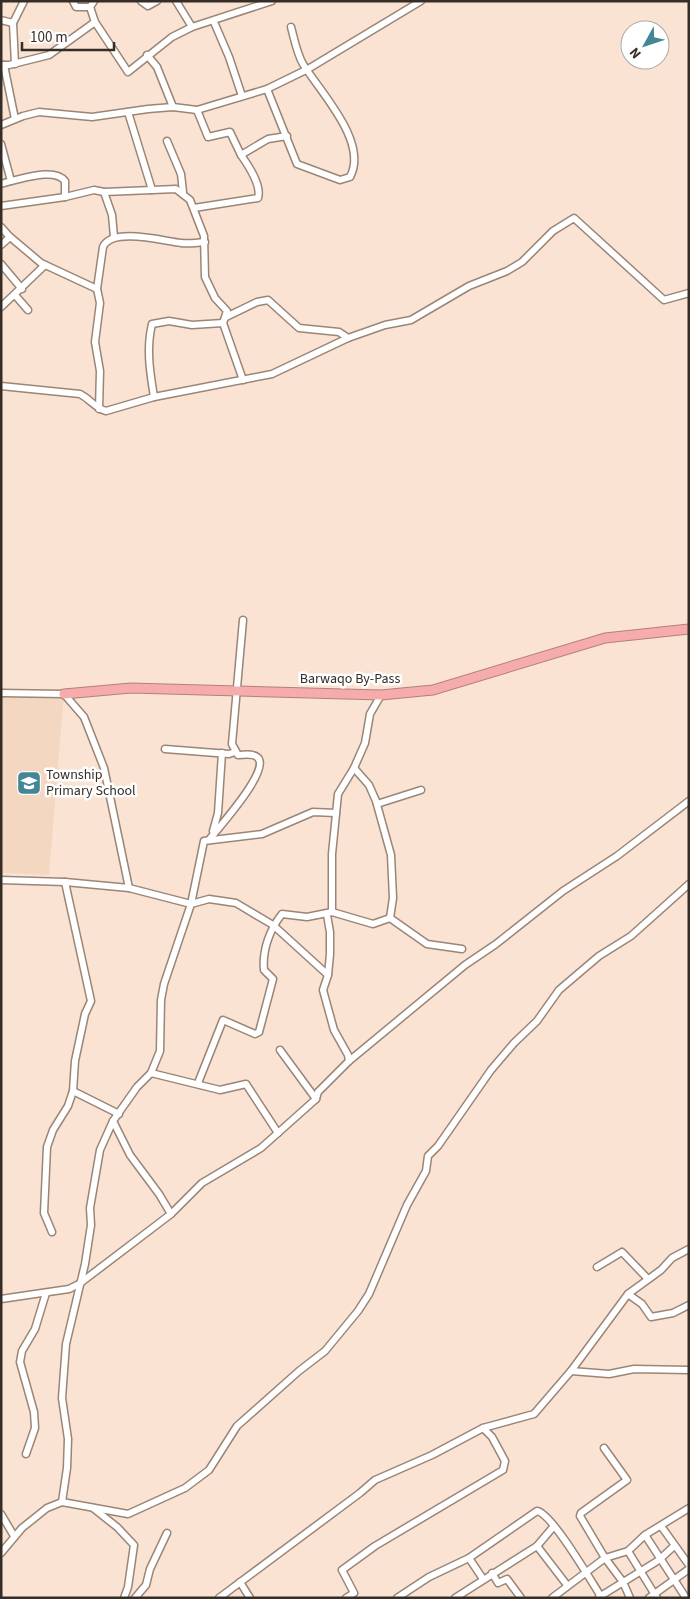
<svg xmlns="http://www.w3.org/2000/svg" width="690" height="1599" viewBox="0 0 690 1599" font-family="'Source Sans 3',sans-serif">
  <rect width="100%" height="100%" fill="#fae3d3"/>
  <path fill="#f4d7c1" d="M1,692l63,2 -15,181 -48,-2z"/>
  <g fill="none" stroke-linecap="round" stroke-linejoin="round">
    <defs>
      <g id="minor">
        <path d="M73,1l3,6h14"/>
        <path d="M94,1l-4,6 5,15 33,50 44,-35 20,-10 80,-26"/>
        <path d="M141,1l7,5 9,-5"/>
        <path d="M176,1l16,26"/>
        <path d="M1,20l12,3"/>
        <path d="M214,22l15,35 13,39"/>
        <path d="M147,55l10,12 16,40"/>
        <path d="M15,64l-2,-41 11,-22"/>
        <path d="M1,65h8l40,-10 46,-33"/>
        <path d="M4,65l11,54"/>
        <path d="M267,89l30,75 43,16 10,-3c19,-35 -30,-85 -47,-113 -6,-10 -9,-26 -12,-37"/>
        <path d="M197,110l11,27 22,-5 11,23 27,-16 19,-3"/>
        <path d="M128,112l24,78 24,-1 14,11 14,36 1,41 10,21 12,13 -4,12 20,57"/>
        <path d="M1,125l22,-9 16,-4 53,5 56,-8 25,-2 24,3 70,-21 41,-20 113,-68"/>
        <path d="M167,141l14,33 2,18"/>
        <path d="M1,144l10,37 -10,3"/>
        <path d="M11,181c14,-3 44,-13 54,0v16"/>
        <path d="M104,192l8,23 2,22"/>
        <path d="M1,206l64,-9 29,-7 10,2 48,-2"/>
        <path d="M194,208l64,-10c4,-13 -10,-33 -17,-43"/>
        <path d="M1,227l8,9 32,27 56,26 3,14 -5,39 5,29 -1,38"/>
        <path d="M1,245l9,-8"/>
        <path d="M1,264l21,25"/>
        <path d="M97,289l6,-42c9,-20 60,-6 78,-4 8,1 16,0 24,-1"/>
        <path d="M15,295l13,15"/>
        <path d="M1,307l44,-42"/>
        <path d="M226,317l31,-15 11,-2 31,28 40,4 9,6"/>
        <path d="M1,386l79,8c10,5 16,15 26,17l48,-14 118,-23 76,-36 37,-13 26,-5 58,-34 38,-15 15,-9 31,-31 21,-13 90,82 25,-7"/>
        <path d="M154,397c-4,-25 -8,-48 -2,-73l17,-3 23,4 31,-2"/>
        <path d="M1,693l63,1 20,23 20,51 25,120"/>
        <path d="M165,749l64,5 6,-2"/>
        <path d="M354,768l15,17 7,16 15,54 2,43 -3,20"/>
        <path d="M377,804l44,-14"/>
        <path d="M213,831l5,-18 4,-60"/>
        <path d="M209,840c9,-12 64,-72 48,-83 -5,-4 -13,-2 -19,-2l-6,-11 11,-124"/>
        <path d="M1,880l64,2 64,6 62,16 18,-5 27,4 37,22 55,50"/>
        <path d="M332,912v-58l6,-60 16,-26 11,-25 5,-29 11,-19"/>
        <path d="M327,915l3,17v22l-2,21 -5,15 11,40 14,25 1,6"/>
        <path d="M280,1050l36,49"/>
        <path d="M151,1073l69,17 26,-6 32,49"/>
        <path d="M198,1083l25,-63 32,14 4,-2 14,-53 -9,-9c-2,-20 6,-41 18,-56l25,3 25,-5 41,12 17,-6 37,26 35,5"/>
        <path d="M73,1091l46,23"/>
        <path d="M113,1121l17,34 29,39 12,20"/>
        <path d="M52,1232l-8,-19 3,-66 6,-17 15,-24 5,-15 2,-30 10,-47 6,-13 -26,-119"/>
        <path d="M597,1267l25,-15 26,27"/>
        <path d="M628,1294l14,10 9,13 22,-4 16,-8"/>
        <path d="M1,1299l68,-10 10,-5 92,-70 31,-31 59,-35 55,-49 2,-7 31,-31 116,-96 31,-21 67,-53 54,-35 72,-55"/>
        <path d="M571,1371l57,-77 33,-24 11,-12 17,-9"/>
        <path d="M604,1448l23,32 -46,33 -1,3 25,42 18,24 7,16"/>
        <path d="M26,1454l9,-26 -1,-16 -14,-50 2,-11 13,-22 11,-36"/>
        <path d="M62,1502l5,-34 1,-29 -6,-41 4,-54 19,-80 6,-39 -1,-17 10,-58 13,-29 24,-34 14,-14 9,-22 1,-51 3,-16 27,-80 13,-63 58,-7 51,-22 23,1"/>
        <path d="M93,1508l24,19 17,18 -6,42 -4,11"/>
        <path d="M1,1514l13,22"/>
        <path d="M661,1526l28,39"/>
        <path d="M645,1535l41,63"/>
        <path d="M537,1546l30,39"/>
        <path d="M628,1551l29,47"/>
        <path d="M1,1553l21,-25 25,-20 15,-6 66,12 57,-26 24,-18 28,-44 62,-55 26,-20 33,-40 11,-17 38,-89 19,-34 2,-15 10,-10 53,-76 23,-27 23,-22 22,-31 40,-34 32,-20 58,-52"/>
        <path d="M469,1558l14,21"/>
        <path d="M492,1573l6,10 9,-4 14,19"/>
        <path d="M240,1582l10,16"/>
        <path d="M599,1597l60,-37 15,-14"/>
        <path d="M135,1598l11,-13 4,-16 17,-36"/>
        <path d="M219,1598l141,-105 15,-13 57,-25 51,-27 51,-14 37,-43 38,3 25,-5 55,1"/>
        <path d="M346,1598l8,-5 -12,-23 33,-24 128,-76 2,-9 -13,-24 -9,-9"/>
        <path d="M397,1598l32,-21 40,-19 68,-47c15,2 55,72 65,87"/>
        <path d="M455,1598l82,-52 17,-20"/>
        <path d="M552,1598l53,-40 23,-7 17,-16 44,-27"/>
        <path d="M649,1598l40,-29"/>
      </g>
      <path id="highway" d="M64,694l67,-6 250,7 52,-5 172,-52 84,-9"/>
    </defs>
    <use href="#minor" stroke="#9a8576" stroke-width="9"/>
    <use href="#highway" stroke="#b2807c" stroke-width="11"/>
    <use href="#minor" stroke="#fff" stroke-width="6"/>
    <use href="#highway" stroke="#f6acab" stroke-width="9"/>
  </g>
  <defs>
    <symbol id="school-square" viewBox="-11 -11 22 22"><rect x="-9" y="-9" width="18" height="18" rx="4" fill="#438796" stroke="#fff"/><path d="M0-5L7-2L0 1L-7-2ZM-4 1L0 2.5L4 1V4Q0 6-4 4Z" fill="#fff"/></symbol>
  </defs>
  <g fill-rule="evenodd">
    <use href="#school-square" x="15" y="769" width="28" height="28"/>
  </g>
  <g text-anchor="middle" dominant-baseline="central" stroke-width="5" stroke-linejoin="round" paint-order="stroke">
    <g font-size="14" fill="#352d26" stroke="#fff">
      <text x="350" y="679">Barwaqo By-Pass</text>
    </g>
    <g font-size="14" fill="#352d26" stroke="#fff" text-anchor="start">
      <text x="46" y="775">Township<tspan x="46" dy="16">Primary School</tspan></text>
    </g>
  </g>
  <rect width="690" height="1599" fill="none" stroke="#352d26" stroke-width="5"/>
  <g transform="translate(645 45) rotate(230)"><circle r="24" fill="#ffffff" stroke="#aeaba8"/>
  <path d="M0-4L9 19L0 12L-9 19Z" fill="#438796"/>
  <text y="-8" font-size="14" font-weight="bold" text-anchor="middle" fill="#352d26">N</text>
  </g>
  <path d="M22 42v8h92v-8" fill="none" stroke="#352d26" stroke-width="2.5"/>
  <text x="30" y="42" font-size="15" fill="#352d26" stroke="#ffffff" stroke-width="4" paint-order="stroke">100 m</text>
</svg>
